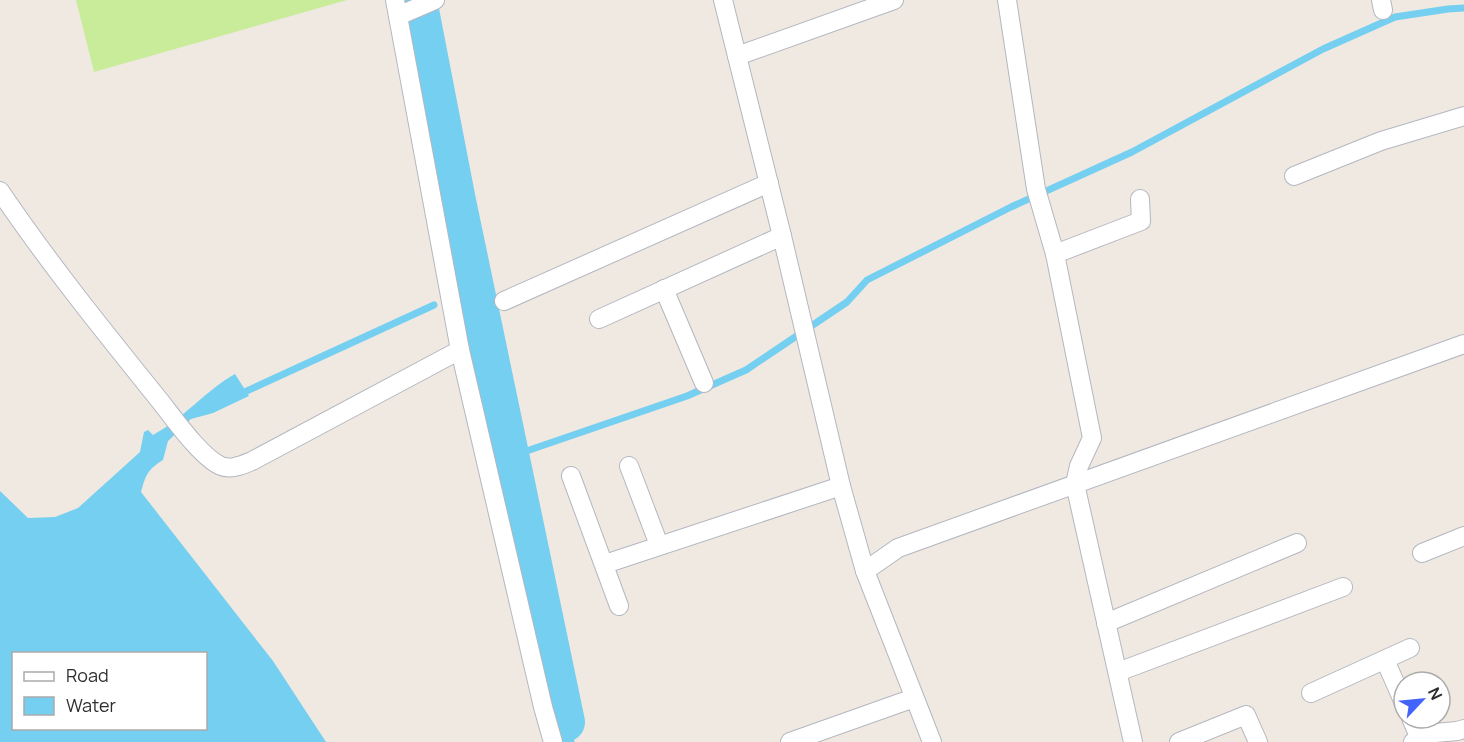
<svg xmlns="http://www.w3.org/2000/svg" width="1464" height="742" viewBox="0 0 1464 742" font-family="Manrope,sans-serif">
  <rect width="100%" height="100%" fill="#efe9e1"/>
  <path fill="#c9ec9a" d="M76,0h271l-253,72z"/>
  <path fill="#75cff0" fill-rule="evenodd" d="M235,374l14,22 -36,17 -22,6 -23,22 -5,19c-16,10 -17,15 -22,32l132,169 53,81h-326v-251l28,27 27,-1 23,-9 62,-56 4,-20 4,-2 5,5c30,-16 52,-44 82,-61zM14,654h192v74h-192z"/>
  <g fill="none" stroke-linecap="round" stroke-linejoin="round">
    <g stroke="#75cff0" stroke-width="7">
      <path d="M460,293l14,-7"/>
      <path d="M238,395l196,-90"/>
      <path d="M509,457l178,-61 59,-26 101,-68 20,-22 144,-73 121,-55 191,-103 72,-32 53,-8 16,-1"/>
      <path d="M565,722l6,20"/>
    </g>
    <path stroke="#75cff0" stroke-width="40" d="M417,0l39,201 109,521"/>
    <defs>
      <g id="minor">
        <path d="M395,0l65,350 83,357 10,35"/>
        <path d="M723,0l59,236 59,250 24,85 67,171"/>
        <path d="M1007,0l29,189 19,65 37,184 -13,28 -4,18 58,258"/>
        <path d="M1381,0l2,10"/>
        <path d="M398,16l37,-16"/>
        <path d="M737,56l157,-56"/>
        <path d="M1294,176l87,-35 83,-25"/>
        <path d="M0,191c48,71 102,138 156,205 15,18 44,61 65,70 10,4 21,-1 31,-5l208,-111"/>
        <path d="M1055,254l86,-33 -1,-22"/>
        <path d="M664,289l40,94"/>
        <path d="M504,301l265,-118"/>
        <path d="M599,319l183,-83"/>
        <path d="M629,466l30,79"/>
        <path d="M571,476l48,130"/>
        <path d="M1422,553l42,-17"/>
        <path d="M605,564l236,-78"/>
        <path d="M865,571l33,-23 566,-204"/>
        <path d="M1106,623l191,-80"/>
        <path d="M1385,660l19,43"/>
        <path d="M1118,672l225,-85"/>
        <path d="M1311,693l99,-45"/>
        <path d="M1411,718l9,21"/>
        <path d="M790,742l124,-44"/>
        <path d="M1179,742l67,-27 12,27"/>
        <path d="M1413,742l22,-9 22,-2 7,-2"/>
      </g>
    </defs>
    <use href="#minor" stroke="#b4b7c1" stroke-width="20"/>
    <use href="#minor" stroke="#fff" stroke-width="18"/>
  </g>
  <rect x="12" y="652" width="195" height="78" fill="#ffffff" stroke="#ababab" stroke-width="1.5"/>
  <rect x="24" y="672" width="30" height="9" fill="#ffffff" stroke="#ababab" stroke-width="1.5"/>
  <text x="66" y="682" font-size="18" fill="#2e2e2e">Road</text>
  <rect x="24" y="697" width="30" height="18" fill="#75cff0" stroke="#ababab" stroke-width="1.5"/>
  <text x="66" y="712" font-size="18" fill="#2e2e2e">Water</text>
  <g transform="translate(1422 700) rotate(64)"><circle r="28" fill="#ffffff" stroke="#ababab" stroke-width="1.5"/>
  <path d="M0-4.5L10 22L0 15L-10 22Z" fill="#4264fb"/>
  <text y="-9" font-size="16" font-weight="bold" text-anchor="middle" fill="#2e2e2e">N</text>
  </g>
</svg>
